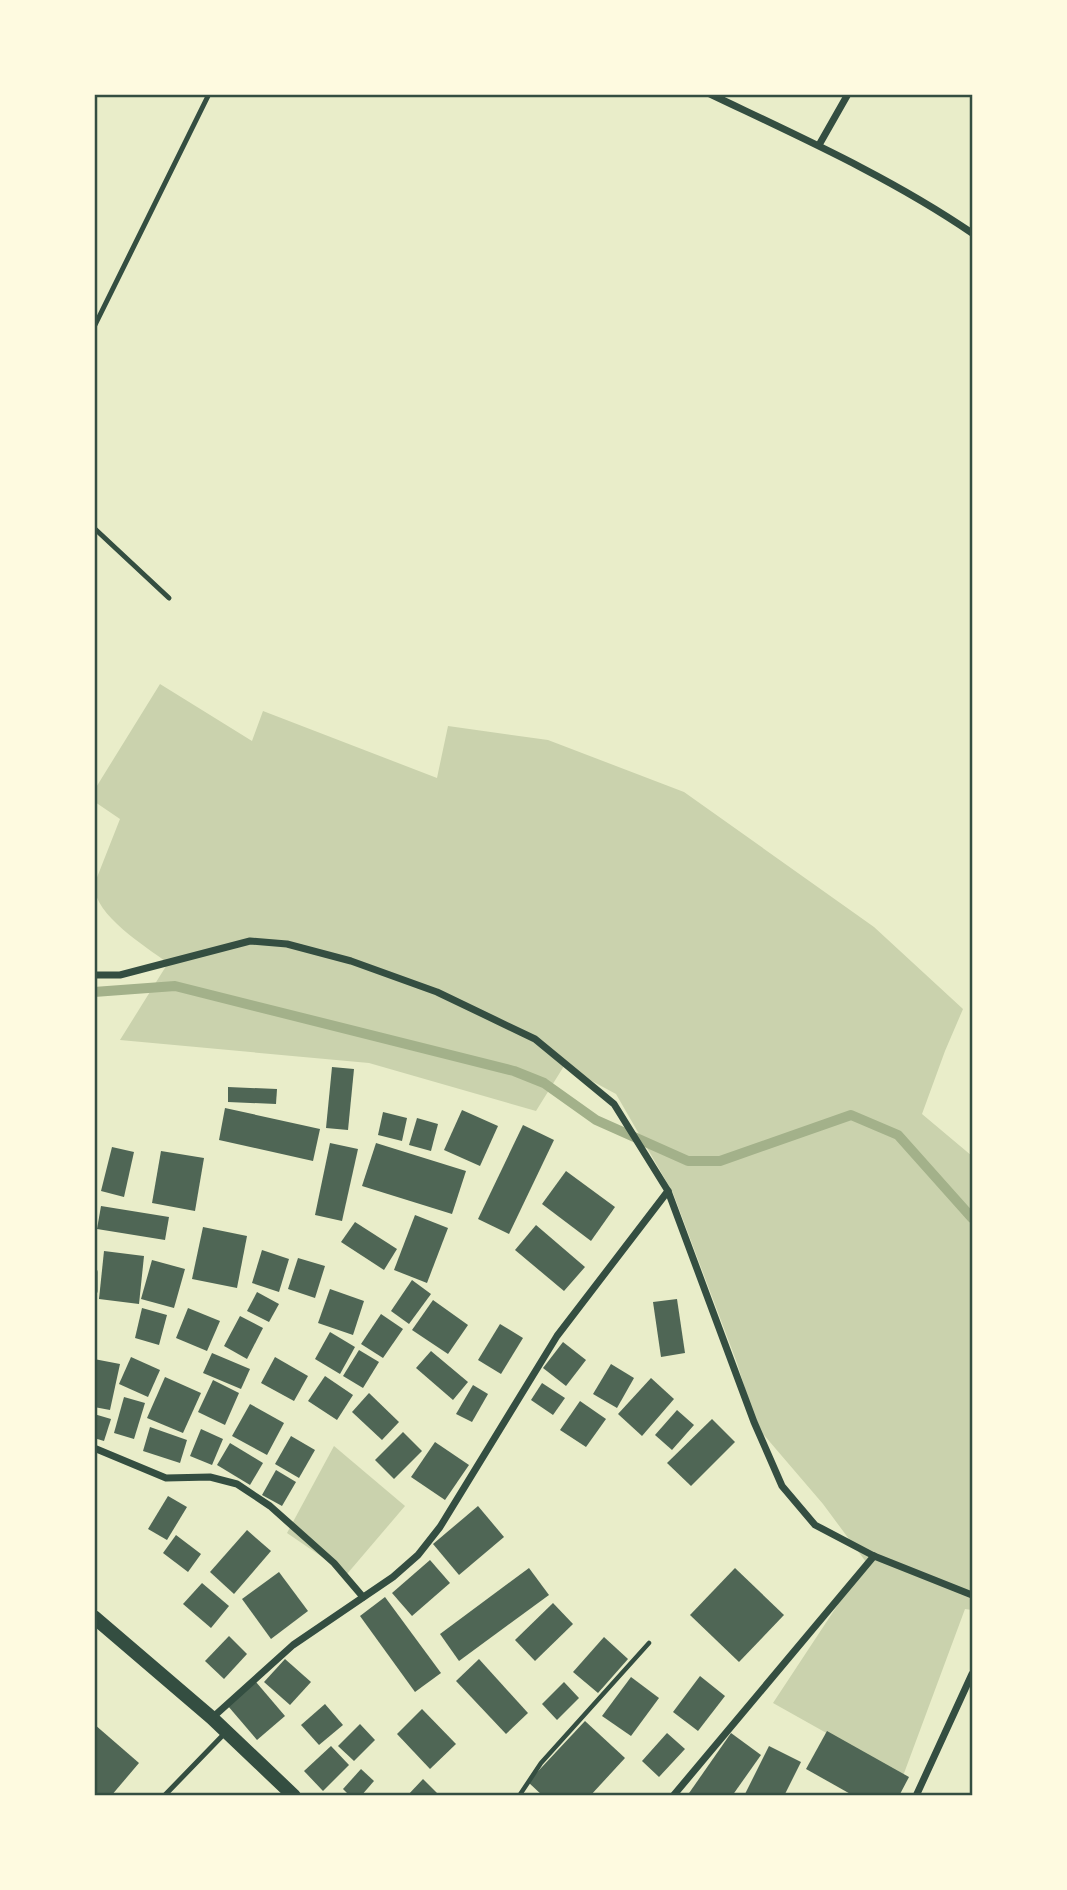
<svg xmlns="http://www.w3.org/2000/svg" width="1067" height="1890" viewBox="0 0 1067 1890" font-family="Merriweather,serif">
  <rect width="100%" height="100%" fill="#e9edc9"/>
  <g fill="#cad2ad">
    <path d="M160,684l92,57 11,-30 174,67 11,-52 100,14 136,52 190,135 89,82 -18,42 -23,63 50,42v454l-7,-1 -62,167 -130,-73 93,-141 -43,-58 -66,-77 -20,-64 -64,-170 -57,-99 -52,-28 -28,45 -167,-48 -249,-23 48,-77c-23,-17 -73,-47 -74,-78l26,-66 -25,-17v-13z"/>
    <path d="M334,1446l71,60 -58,68 -60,-41z"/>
  </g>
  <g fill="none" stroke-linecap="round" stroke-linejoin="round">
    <path stroke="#a3b18a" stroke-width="10" d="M94,992l81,-6 339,85 30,12 52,37 92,41h32l131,-46 47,20 74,83"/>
  </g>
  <g fill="#4f6655">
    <path d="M332,1067l22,2 -6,61 -22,-2z"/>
    <path d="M228,1087l49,2 -1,15 -48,-2z"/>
    <path d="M225,1108l95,21 -7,32 -94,-21z"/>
    <path d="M462,1110l36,16 -18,40 -36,-16z"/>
    <path d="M383,1112l24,6 -5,23 -24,-6z"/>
    <path d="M417,1118l21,6 -7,27 -22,-6z"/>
    <path d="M523,1125l31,15 -45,94 -31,-15z"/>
    <path d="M330,1143l28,6 -16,72 -27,-6z"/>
    <path d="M376,1143l90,28 -14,43 -90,-28z"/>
    <path d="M112,1147l22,5 -10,45 -23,-6z"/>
    <path d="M161,1151l43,7 -9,53 -43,-8z"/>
    <path d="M566,1171l49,36 -24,34 -49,-37z"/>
    <path d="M101,1206l68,11 -4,23 -68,-11z"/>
    <path d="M415,1215l33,13 -21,55 -33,-13z"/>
    <path d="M355,1222l42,27 -13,21 -43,-28z"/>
    <path d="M536,1225l49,42 -21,24 -49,-41z"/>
    <path d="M203,1227l44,9 -10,52 -45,-9z"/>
    <path d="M262,1250l27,9 -10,33 -27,-9z"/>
    <path d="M104,1251l40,5 -5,48 -40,-5z"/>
    <path d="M298,1258l27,8 -10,32 -27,-9z"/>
    <path d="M152,1260l33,9 -11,39 -33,-9z"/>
    <path d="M412,1280l19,14 -22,30 -18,-13z"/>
    <path d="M330,1289l34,12 -11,34 -35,-12z"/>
    <path d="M257,1292l22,12 -10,18 -22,-11z"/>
    <path d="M677,1299l8,54 -24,4 -8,-55z"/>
    <path d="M433,1300l35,25 -20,29 -36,-24z"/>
    <path d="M142,1308l25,7 -8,30 -24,-7z"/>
    <path d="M188,1308l32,13 -13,30 -31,-13z"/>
    <path d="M381,1314l22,15 -20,29 -22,-14z"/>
    <path d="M240,1316l23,12 -16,31 -23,-13z"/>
    <path d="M500,1324l23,14 -22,36 -23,-14z"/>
    <path d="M330,1332l25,15 -15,27 -25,-15z"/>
    <path d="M563,1342l23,18 -20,26 -23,-18z"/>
    <path d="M359,1350l20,12 -16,26 -20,-12z"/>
    <path d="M431,1351l37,31 -15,18 -37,-32z"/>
    <path d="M212,1353l38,16 -9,20 -38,-16z"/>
    <path d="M131,1357l29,13 -12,27 -29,-13z"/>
    <path d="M275,1357l33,19 -14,25 -33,-18z"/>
    <path d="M94,1359l26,5 -10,46 -16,-3z"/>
    <path d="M611,1364l23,14 -17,30 -24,-14z"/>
    <path d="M325,1376l28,19 -16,25 -29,-19z"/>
    <path d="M165,1377l36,16 -18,40 -36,-15z"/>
    <path d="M651,1378l23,21 -32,37 -24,-22z"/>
    <path d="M213,1380l26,13 -14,32 -27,-13z"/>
    <path d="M542,1383l23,15 -12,17 -22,-15z"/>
    <path d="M473,1385l15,9 -16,28 -16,-8z"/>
    <path d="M369,1393l30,29 -17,18 -30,-28z"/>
    <path d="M124,1397l21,6 -11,36 -20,-6z"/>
    <path d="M580,1401l26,18 -20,28 -26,-17z"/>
    <path d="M250,1404l34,19 -17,32 -35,-19z"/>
    <path d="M677,1410l17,15 -22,25 -17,-15z"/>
    <path d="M94,1414l17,5 -7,22 -10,-3z"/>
    <path d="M712,1419l23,23 -44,44 -24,-23z"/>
    <path d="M150,1427l37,13 -7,23 -37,-12z"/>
    <path d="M201,1429l22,10 -11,26 -22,-9z"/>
    <path d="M403,1432l19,19 -28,28 -19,-19z"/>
    <path d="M291,1436l24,14 -16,28 -24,-14z"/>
    <path d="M435,1442l34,23 -24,35 -34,-23z"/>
    <path d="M230,1443l33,20 -13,22 -33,-20z"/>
    <path d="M276,1470l20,12 -14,24 -20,-11z"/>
    <path d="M168,1496l19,11 -20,33 -19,-11z"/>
    <path d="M478,1506l26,31 -45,38 -26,-31z"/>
    <path d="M247,1530l24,21 -37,43 -24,-22z"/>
    <path d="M176,1535l25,19 -13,18 -25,-19z"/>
    <path d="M430,1560l20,23 -38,33 -20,-23z"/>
    <path d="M529,1568l20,27 -90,66 -19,-27z"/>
    <path d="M735,1568l49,47 -45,47 -49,-47z"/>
    <path d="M279,1572l29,39 -37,28 -29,-40z"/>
    <path d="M202,1583l27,23 -18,22 -28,-24z"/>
    <path d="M385,1597l56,76 -26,19 -55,-76z"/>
    <path d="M553,1603l20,21 -38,37 -20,-21z"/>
    <path d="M229,1636l18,18 -23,25 -19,-18z"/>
    <path d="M604,1637l24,22 -30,34 -25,-21z"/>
    <path d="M285,1659l26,23 -21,23 -26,-23z"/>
    <path d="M479,1659l49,54 -22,21 -50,-53z"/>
    <path d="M700,1676l25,20 -27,35 -25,-19z"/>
    <path d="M631,1677l28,21 -28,38 -29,-20z"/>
    <path d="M256,1682l29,34 -28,24 -29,-34z"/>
    <path d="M564,1682l15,16 -22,22 -15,-16z"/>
    <path d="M325,1704l18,21 -24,20 -18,-20z"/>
    <path d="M422,1709l34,35 -26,25 -33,-35z"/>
    <path d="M585,1721l40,37 -35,38h-47l-15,-14z"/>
    <path d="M94,1724l45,39 -28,33h-11l-6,-5z"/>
    <path d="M360,1724l15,16 -21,21 -16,-15z"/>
    <path d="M827,1731l82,46 -10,19h-45l-48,-27z"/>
    <path d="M667,1733l18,16 -26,28 -17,-16z"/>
    <path d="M731,1733l30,22 -29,41h-45z"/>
    <path d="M331,1746l18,19 -26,26 -19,-20z"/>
    <path d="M769,1746l32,16 -17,34h-40z"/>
    <path d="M361,1769l13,12 -13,15h-11l-7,-7z"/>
    <path d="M423,1779l17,17h-33z"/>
  </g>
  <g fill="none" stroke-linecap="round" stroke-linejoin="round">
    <path stroke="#344e41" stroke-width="4.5" d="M519,1796l22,-33 108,-120"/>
    <g stroke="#344e41" stroke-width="5">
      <path d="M94,327l115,-233"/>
      <path d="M94,528l75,70"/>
      <path d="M164,1796l62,-64"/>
    </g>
    <g stroke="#344e41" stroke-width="7">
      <path d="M710,94c90,43 180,83 262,139"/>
      <path d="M819,145l29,-51"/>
      <path d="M94,975h26l130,-34 37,3 64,17 86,31 98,47 79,65 54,87 86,231 28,64 33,39 59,31 98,39"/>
      <path d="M94,1272v19"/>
      <path d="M94,1448l72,30 44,-1 27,7 33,22 64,57 29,34"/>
      <path d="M212,1718l81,-73 100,-68 25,-22 22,-28 117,-191 111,-145"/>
      <path d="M673,1796l201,-240"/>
      <path d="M916,1796l56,-122"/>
    </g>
    <path stroke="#344e41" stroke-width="14" d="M94,1617l118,101 82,78"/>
  </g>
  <rect width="1067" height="1890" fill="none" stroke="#fefae0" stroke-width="192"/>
  <rect x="96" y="96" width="875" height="1698" fill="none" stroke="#344e41" stroke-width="2.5"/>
</svg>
